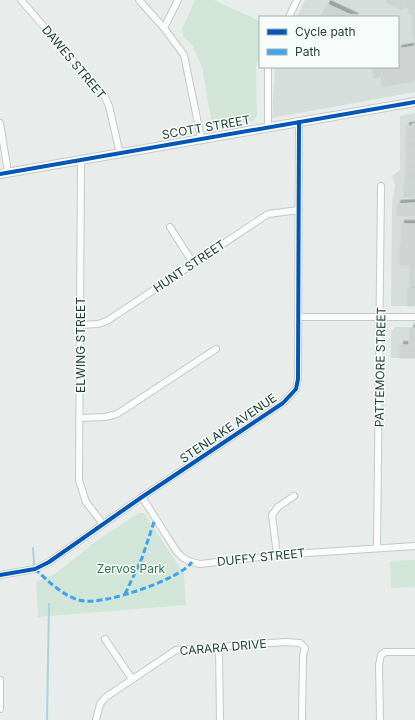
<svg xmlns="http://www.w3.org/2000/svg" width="415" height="720" viewBox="0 0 415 720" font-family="Inter,sans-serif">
  <defs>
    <filter id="shadow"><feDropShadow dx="3.5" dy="-3.5" stdDeviation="0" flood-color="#0004"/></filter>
  </defs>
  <rect width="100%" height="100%" fill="#e8edeb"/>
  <g fill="#d6dedb">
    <path d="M305,0h110v92l-143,26 3,-51h123v-50h-101z"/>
    <path d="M415,113v193h-24l1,-103 3,-17 -3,-10 8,-6v-54z"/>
    <path d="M395,327h20v31h-24v-26z"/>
  </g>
  <g fill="#d1e6d8">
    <path d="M195,0h19l46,21v37l-4,8 1,50 -4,5 -36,6 -5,-3 -10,-57 -10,-22 -9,-9 -1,-7z"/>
    <path d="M139,513h5l40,61 2,31 -148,12 -2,-35 19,-8 44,-35z"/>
    <path d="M415,560v27l-24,1 -1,-27z"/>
  </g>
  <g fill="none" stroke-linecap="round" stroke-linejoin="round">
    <g stroke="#a9d4db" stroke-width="2">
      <path d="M33,548l1,16"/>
      <path d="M47,720l2,-116"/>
    </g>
  </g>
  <g fill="#cfd4d2" stroke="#d1d6d4" filter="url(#shadow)">
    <path d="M386,0h29v46l-3,-15v-17h-3v-5l-5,-3 -2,4 -17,-8z"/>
    <path d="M327,4l28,13h-34z"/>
    <path d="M415,46v35l-33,6 -3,-20h-7h26v-18z"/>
    <path d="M378,67l1,11 -5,1 -2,-10z"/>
    <path d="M412,124h3v16h-9v-14h6z"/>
    <rect x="406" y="140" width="9" height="11"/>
    <rect x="406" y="151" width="9" height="10"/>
    <rect x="406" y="161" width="9" height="9"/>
    <path d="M406,170h9v13h-10z"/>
    <path d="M407,183h8v14h-11v-13z"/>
    <path d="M415,203v13h-18v-12z"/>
    <rect x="401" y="224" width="14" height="21"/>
    <rect x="400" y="245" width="15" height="20"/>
    <rect x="410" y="266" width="5" height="20"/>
    <path d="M407,288h8v17l-2,1h-6z"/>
    <path d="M410,328h5v17h-6z"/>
    <rect x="400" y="345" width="15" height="13"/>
  </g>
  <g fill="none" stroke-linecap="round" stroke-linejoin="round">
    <defs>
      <g id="street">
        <path d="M21,0l84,97 4,9 11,48"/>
        <path d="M139,0l25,28 20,27 17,83"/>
        <path d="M289,17l8,-17"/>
        <path d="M164,28l14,-28"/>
        <path d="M268,67v60"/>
        <path d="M0,123l8,49"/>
        <path d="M81,160l-2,320 7,22 17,22"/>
        <path d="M170,227l23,36"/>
        <path d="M299,317h116"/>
        <path d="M80,325l18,-1 9,-3 161,-107 31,-4"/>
        <path d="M80,418l25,-1 12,-3 99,-65"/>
        <path d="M142,497l35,55c7,8 13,10 23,12l77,-9 138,-9"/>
        <path d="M377,548l4,-362"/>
        <path d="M277,555l-5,-40 6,-8 16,-11"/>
        <path d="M0,575l35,-6 14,-7 93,-65 141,-94 13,-14 2,-10 1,-257"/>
        <path d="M105,639l27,40"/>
        <path d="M219,647l1,73"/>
        <path d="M0,680v29"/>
        <path d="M96,720l4,-16 6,-7 70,-47 109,-8 15,1 5,5 -2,8 -1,64"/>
        <path d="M380,720l-1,-55 2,-10 4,-3h30"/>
      </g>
      <path id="secondary" d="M0,174l415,-72"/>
    </defs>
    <use href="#street" stroke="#c5cac8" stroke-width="8"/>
    <use href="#secondary" stroke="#c3cbc8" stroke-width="10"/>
    <use href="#street" stroke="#fcfcfc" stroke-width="6"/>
    <use href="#secondary" stroke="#fcfcfc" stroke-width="8"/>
    <g stroke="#3ea4ec" stroke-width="3" stroke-dasharray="6 3" stroke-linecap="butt">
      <path d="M35,569c13,12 31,30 49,32 22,3 95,-21 108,-39"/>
      <path d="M125,594l17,-36 13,-39"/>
    </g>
    <defs>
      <g id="cycleway">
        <path d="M0,174l415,-72"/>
        <path d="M0,575l35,-6 14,-7 93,-65 141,-94 13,-14 2,-10 1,-257"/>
      </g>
    </defs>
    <use href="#cycleway" stroke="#f7fbf9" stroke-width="6"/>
    <use href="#cycleway" stroke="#0057b8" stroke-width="4"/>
  </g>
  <g text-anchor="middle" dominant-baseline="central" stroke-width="3" stroke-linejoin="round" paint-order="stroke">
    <g font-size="12" fill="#24423a" stroke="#f7fbf9">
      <text transform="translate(74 62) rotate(50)">DAWES STREET</text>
      <text transform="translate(206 127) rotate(-10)">SCOTT STREET</text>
      <text transform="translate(189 266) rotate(-34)">HUNT STREET</text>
      <text transform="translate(80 345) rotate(-90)">ELWING STREET</text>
      <text transform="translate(380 367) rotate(-89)">PATTEMORE STREET</text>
      <text transform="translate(228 428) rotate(-34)">STENLAKE AVENUE</text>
      <text transform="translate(261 557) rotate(-6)">DUFFY STREET</text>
      <text transform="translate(223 647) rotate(-5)">CARARA DRIVE</text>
    </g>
    <g font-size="12" fill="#2d7a4b" stroke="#f7fbf9">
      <text x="131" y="568">Zervos Park</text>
    </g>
  </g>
  <rect x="259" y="16" width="140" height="52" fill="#f7fbf9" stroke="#a3b1ad"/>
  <rect x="267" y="29" width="20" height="6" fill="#0057b8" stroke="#a3b1ad"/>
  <text x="295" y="36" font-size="12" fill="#24423a">Cycle path</text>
  <rect x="267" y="49" width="20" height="6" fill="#3ea4ec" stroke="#a3b1ad"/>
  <text x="295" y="56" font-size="12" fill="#24423a">Path</text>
</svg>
